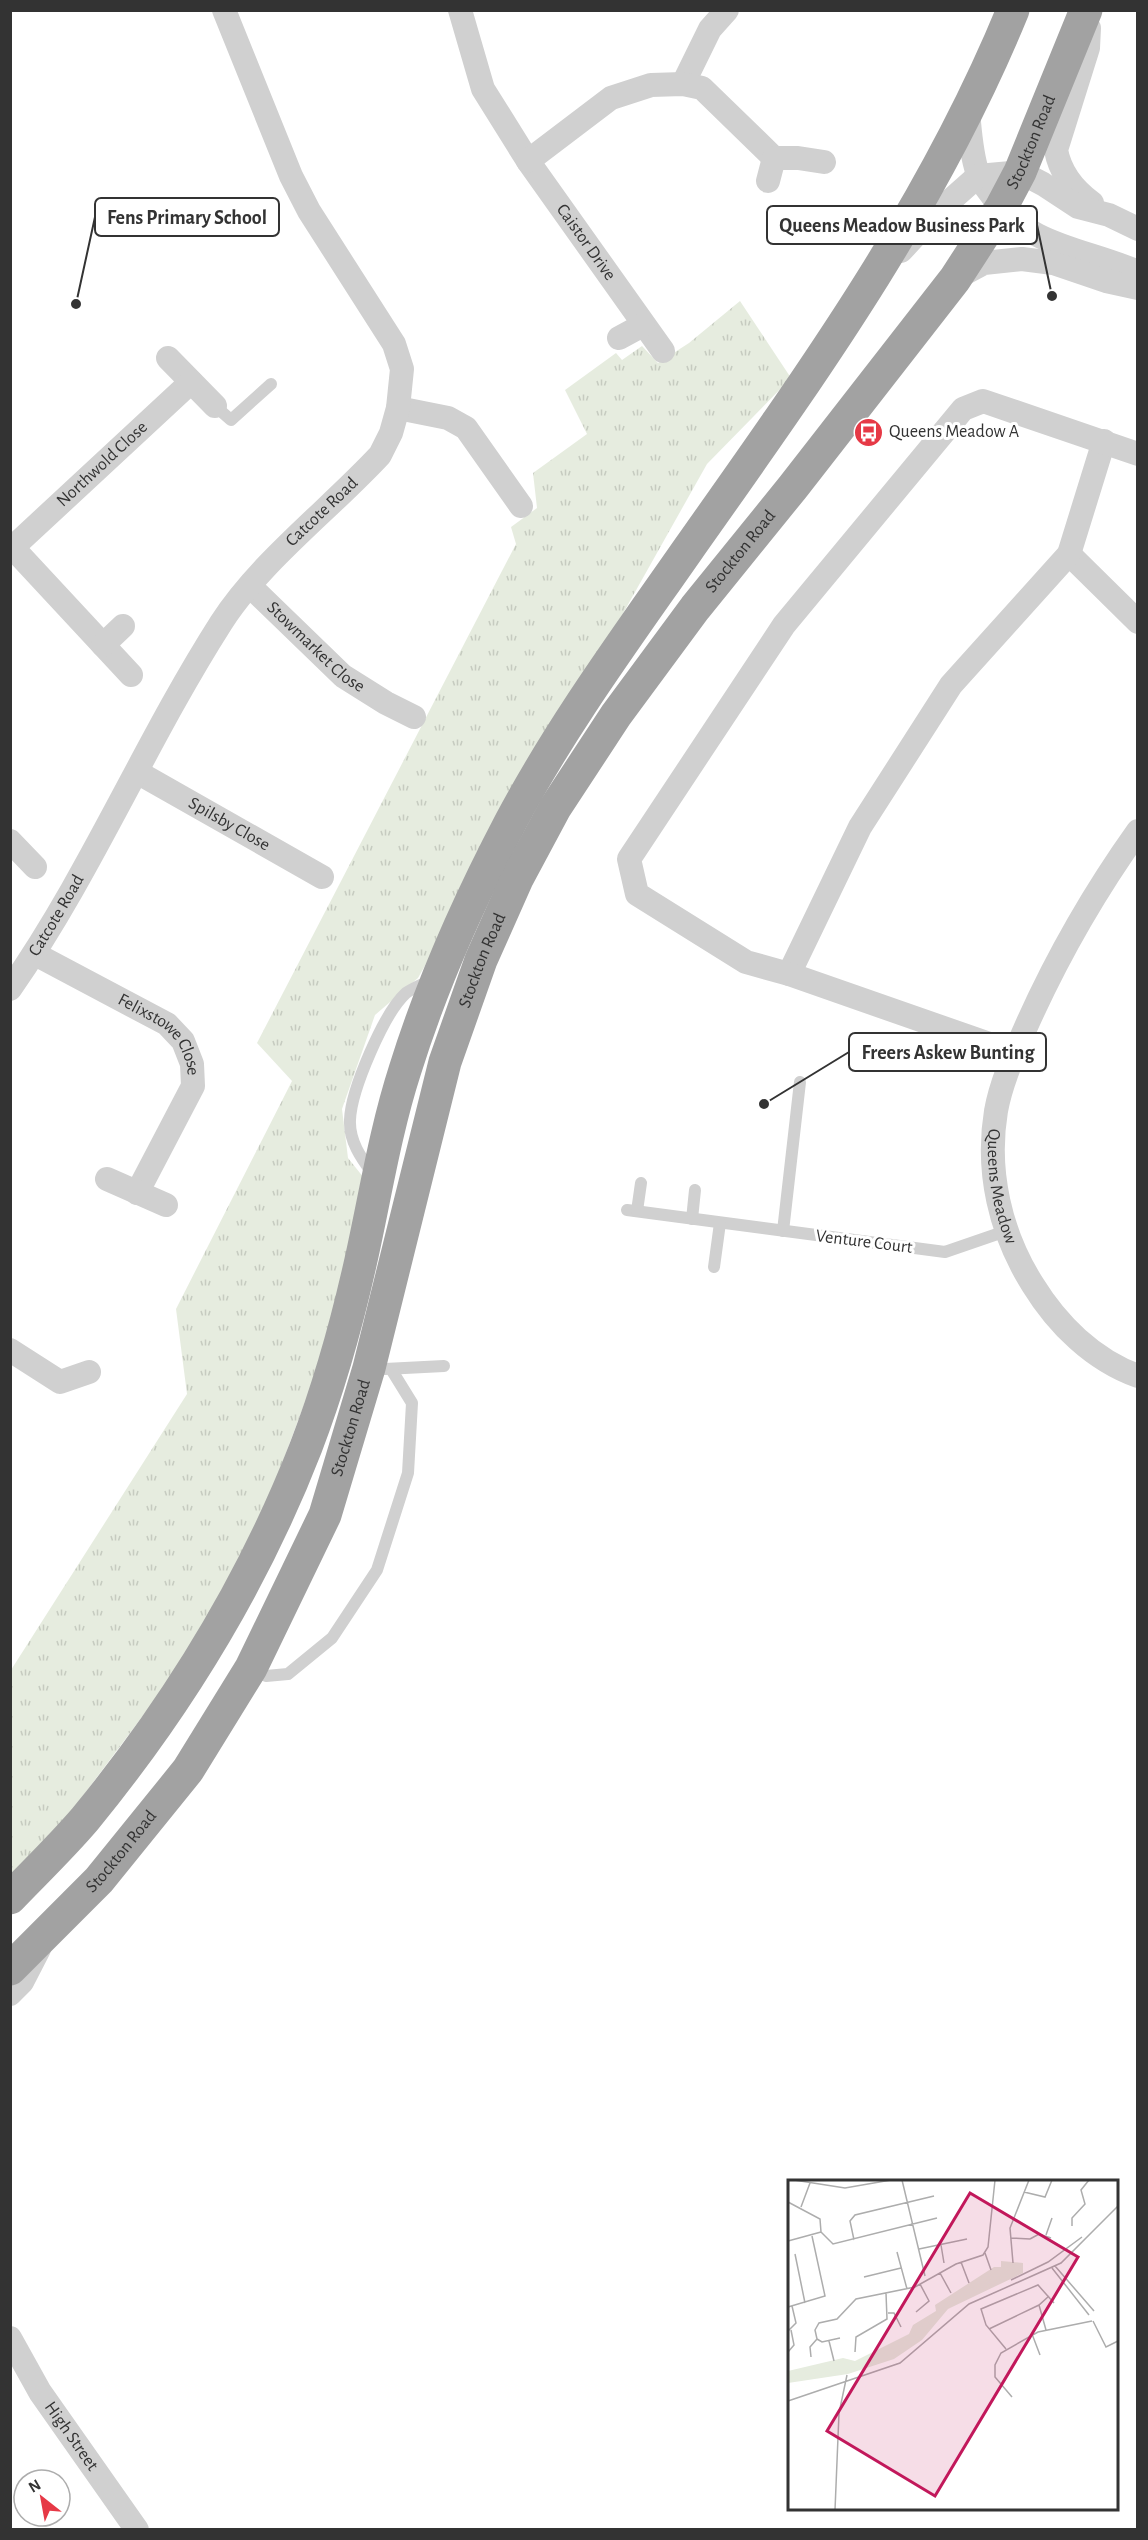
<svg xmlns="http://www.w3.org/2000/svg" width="1148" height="2540" viewBox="0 0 1148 2540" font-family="'Alegreya Sans',sans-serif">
  <defs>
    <pattern id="grass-tufts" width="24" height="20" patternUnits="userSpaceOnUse" patternTransform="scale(1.5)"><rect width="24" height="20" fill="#e6ecdf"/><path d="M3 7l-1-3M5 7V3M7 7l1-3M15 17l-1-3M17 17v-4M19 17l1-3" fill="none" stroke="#c6cbc0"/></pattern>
  </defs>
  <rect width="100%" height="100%" fill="#fff"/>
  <path fill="url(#grass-tufts)" d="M740,301l51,77 -84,86 -289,514 -43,37 -33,94 6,49 20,25 -54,195 -55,147 -73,133 -139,186 -36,35v-209l176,-276 -11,-85 116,-228 -35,-38 259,-499 -5,-17 26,-19 -4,-35 54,-39 -22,-44 51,-37 6,7 20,-14 16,17 31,-20z"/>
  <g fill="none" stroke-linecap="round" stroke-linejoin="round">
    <g stroke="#d0d0d0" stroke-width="12">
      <path d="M215,406l16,14 40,-36"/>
      <path d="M373,1174c-12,-16 -24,-33 -23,-54 1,-30 34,-107 56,-127 7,-5 17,-9 25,-13"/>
      <path d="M627,1210l318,42 61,-21"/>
      <path d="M637,1211l4,-28"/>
      <path d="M692,1219l3,-29"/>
      <path d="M783,1231l17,-149"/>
      <path d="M714,1267l6,-44"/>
      <path d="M385,1369l59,-3"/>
      <path d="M252,1669l14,7 22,-2 44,-36 45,-68 31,-97 4,-70 -21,-34"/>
    </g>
    <g stroke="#d0d0d0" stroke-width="24">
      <path id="s1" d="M460,10l23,79 45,72 135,190"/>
      <path d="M1089,28l-1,20 -32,102c4,22 18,40 36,53"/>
      <path d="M683,84l27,-55 17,-19"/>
      <path d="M968,111c2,21 3,43 10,63 3,8 10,16 15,23 35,50 93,52 145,75"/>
      <path d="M528,161l83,-63 40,-13 32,-1 19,4 72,70"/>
      <path d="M768,181l6,-23h24l26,4"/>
      <path d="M901,251l33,-36 44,-39 42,-4 23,12 35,23 31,8 29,14"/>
      <path d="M956,278l28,-15 38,-4 31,4 53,18 32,7"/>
      <path d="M619,338l24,-13"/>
      <path d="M168,358l47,48"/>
      <path d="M398,408l50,10 18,10 55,78"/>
      <path d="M13,548l118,127"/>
      <path id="s2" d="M10,550l181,-168"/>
      <path d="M1069,554l69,68"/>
      <path id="s3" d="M250,586l93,90 43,27 28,14"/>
      <path d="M103,645l20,-19"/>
      <path id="s4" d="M137,772l185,105"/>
      <path id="s5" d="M1138,831c-45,63 -82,128 -113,198 -11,25 -24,54 -29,82 -10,60 4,122 37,174 24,39 60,75 105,91"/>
      <path d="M10,841l25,26"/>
      <path id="s6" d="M35,954l132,70 16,17 9,23 1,22 -56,107"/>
      <path d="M789,974l71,-147 91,-142 118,-131 35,-113"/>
      <path id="s7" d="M10,989c81,-116 135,-247 211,-366 39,-61 109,-114 159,-168l11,-22 7,-25 4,-39 -8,-25 -85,-133 -18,-35 -67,-166"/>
      <path d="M1015,1053l-226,-79 -43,-12 -109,-68 -8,-35 155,-234 179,-216 20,-8 155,53"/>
      <path d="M107,1179l59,26"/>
      <path d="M10,1350l50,32 29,-10"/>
      <path d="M10,1994l12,-12 17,-33"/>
      <path id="s8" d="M10,2338l30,54 97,138"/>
    </g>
    <g stroke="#a2a2a2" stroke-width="33">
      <path d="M10,1898c25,-26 52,-52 75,-79 91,-111 169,-238 221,-372 23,-60 41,-124 55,-187 14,-63 24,-128 44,-190 27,-87 64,-169 106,-249 51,-96 116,-184 178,-273 122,-173 243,-340 324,-538"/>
      <path id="s9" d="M10,1969l89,-89 89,-110 63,-102 74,-153 44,-147 76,-306 36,-102 36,-81 38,-71 61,-93 79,-107 98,-121 162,-208 46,-71 19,-36 66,-162"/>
    </g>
  </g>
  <defs>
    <symbol id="bus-disc" viewBox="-11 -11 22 22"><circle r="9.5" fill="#e63946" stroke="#fff"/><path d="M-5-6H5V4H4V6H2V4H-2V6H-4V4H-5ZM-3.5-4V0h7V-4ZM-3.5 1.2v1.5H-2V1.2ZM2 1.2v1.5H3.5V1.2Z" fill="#fff"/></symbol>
  </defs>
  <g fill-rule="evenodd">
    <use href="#bus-disc" x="852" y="416" width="33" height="33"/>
  </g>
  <g text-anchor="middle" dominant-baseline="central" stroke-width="6" stroke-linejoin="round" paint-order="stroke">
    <g font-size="18" fill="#333" stroke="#fff">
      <text stroke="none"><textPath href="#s9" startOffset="2124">Stockton Road</textPath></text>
      <text stroke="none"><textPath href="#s1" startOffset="267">Caistor Drive</textPath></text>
      <text stroke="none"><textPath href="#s2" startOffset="126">Northwold Close</textPath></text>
      <text stroke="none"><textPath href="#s7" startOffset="573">Catcote Road</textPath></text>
      <text stroke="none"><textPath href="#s9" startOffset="1620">Stockton Road</textPath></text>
      <text stroke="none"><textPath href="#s3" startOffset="90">Stowmarket Close</textPath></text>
      <text stroke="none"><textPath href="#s4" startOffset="106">Spilsby Close</textPath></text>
      <text stroke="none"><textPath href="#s7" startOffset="87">Catcote Road</textPath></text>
      <text stroke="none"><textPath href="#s9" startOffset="1134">Stockton Road</textPath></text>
      <text stroke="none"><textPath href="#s6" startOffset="152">Felixstowe Close</textPath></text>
      <text stroke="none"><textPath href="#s5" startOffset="392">Queens Meadow</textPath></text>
      <text transform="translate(864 1242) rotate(7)">Venture Court</text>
      <text stroke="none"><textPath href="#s9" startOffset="648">Stockton Road</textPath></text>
      <text stroke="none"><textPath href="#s9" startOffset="162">Stockton Road</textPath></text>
      <text stroke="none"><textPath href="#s8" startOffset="116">High Street</textPath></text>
    </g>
    <g font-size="18" fill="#333" stroke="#fff" text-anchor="start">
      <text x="889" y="432">Queens Meadow A</text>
    </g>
  </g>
  <g transform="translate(788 2180)">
    <rect width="330" height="330" fill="#fff"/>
    <path d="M213,81l22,2v10l-75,36 -26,31 -28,19 -46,15 -60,9v-12l55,-13 12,3 54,-27 4,-9 23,-14 -1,-6 59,-38h7z" fill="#e6ecdf"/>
    <path fill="none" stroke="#adadad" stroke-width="1.5" d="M6,0l51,8 46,-8M114,0l23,96M236,12l21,5 7,-17M0,22l32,17 1,13M13,27l9,-24M284,46v-8l13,-14 -4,-14 8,-10M33,52l12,12 104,-26M258,55l6,-17M223,58l19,1M242,59l9,-5 12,4M66,60l-4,-19 5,-6 79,-19M0,61l33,-9M153,65l3,18M131,69l48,-10M109,72l10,37M197,73l6,17M7,74l10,49M173,82l8,21M225,83l-3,-35 19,-48M267,86l39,45M264,88l37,47M152,93l11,20M76,97l37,-9M223,100l37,-18 34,-25M251,125l7,25M0,127l37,-11 -13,-60M128,132l13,-11 -9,-17M100,133h6l7,14M305,141l13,26 12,-6M201,149l50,-24 10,-9M0,151l8,-8 -4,-17M244,154l8,21M29,159l-2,-9 4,-7 18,-4 19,-20 59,-12 41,-23 27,-9 5,-8 7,-67M29,159l5,3 18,-4M41,161l5,20M218,169l-20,-24 -5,-16 57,-24 16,18M0,172l6,-7 -3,-15M67,172l1,-15 31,-18 -1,-26M23,177l-1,-10 7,-8M224,217l-17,-20v-12l6,-12 37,-21 54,-11M0,221l112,-38 69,-59 92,-41 57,-57M47,330l4,-97 8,-38"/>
    <path fill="#c2185b" fill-opacity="0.15" stroke="#c2185b" stroke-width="3" d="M182,13l108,64 -143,239 -108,-65z"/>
    <rect width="330" height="330" fill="none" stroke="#333" stroke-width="3"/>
  </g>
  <path fill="none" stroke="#333" stroke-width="2" d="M76 304L95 217M1052 296L1037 225M764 1104L849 1052"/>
  <g fill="#333" stroke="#fff" stroke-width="2">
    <circle cx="76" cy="304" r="6"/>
    <circle cx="1052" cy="296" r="6"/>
    <circle cx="764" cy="1104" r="6"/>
  </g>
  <g fill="#fff" stroke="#333" stroke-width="2">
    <rect x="95" y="198" width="184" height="38" rx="6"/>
    <rect x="767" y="206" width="270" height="38" rx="6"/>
    <rect x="849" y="1033" width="197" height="38" rx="6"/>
  </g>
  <g font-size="20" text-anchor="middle" font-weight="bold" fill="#333">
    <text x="187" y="224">Fens Primary School</text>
    <text x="902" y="232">Queens Meadow Business Park</text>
    <text x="948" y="1059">Freers Askew Bunting</text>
  </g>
  <rect width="1148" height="2540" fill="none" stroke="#333333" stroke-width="24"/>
  <g transform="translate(42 2498) rotate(329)"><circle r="28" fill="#ffffff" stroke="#adadad" stroke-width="1.5"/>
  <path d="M0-4.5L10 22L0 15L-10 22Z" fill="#e63946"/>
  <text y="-9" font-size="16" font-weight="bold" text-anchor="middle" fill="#333333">N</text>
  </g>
</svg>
